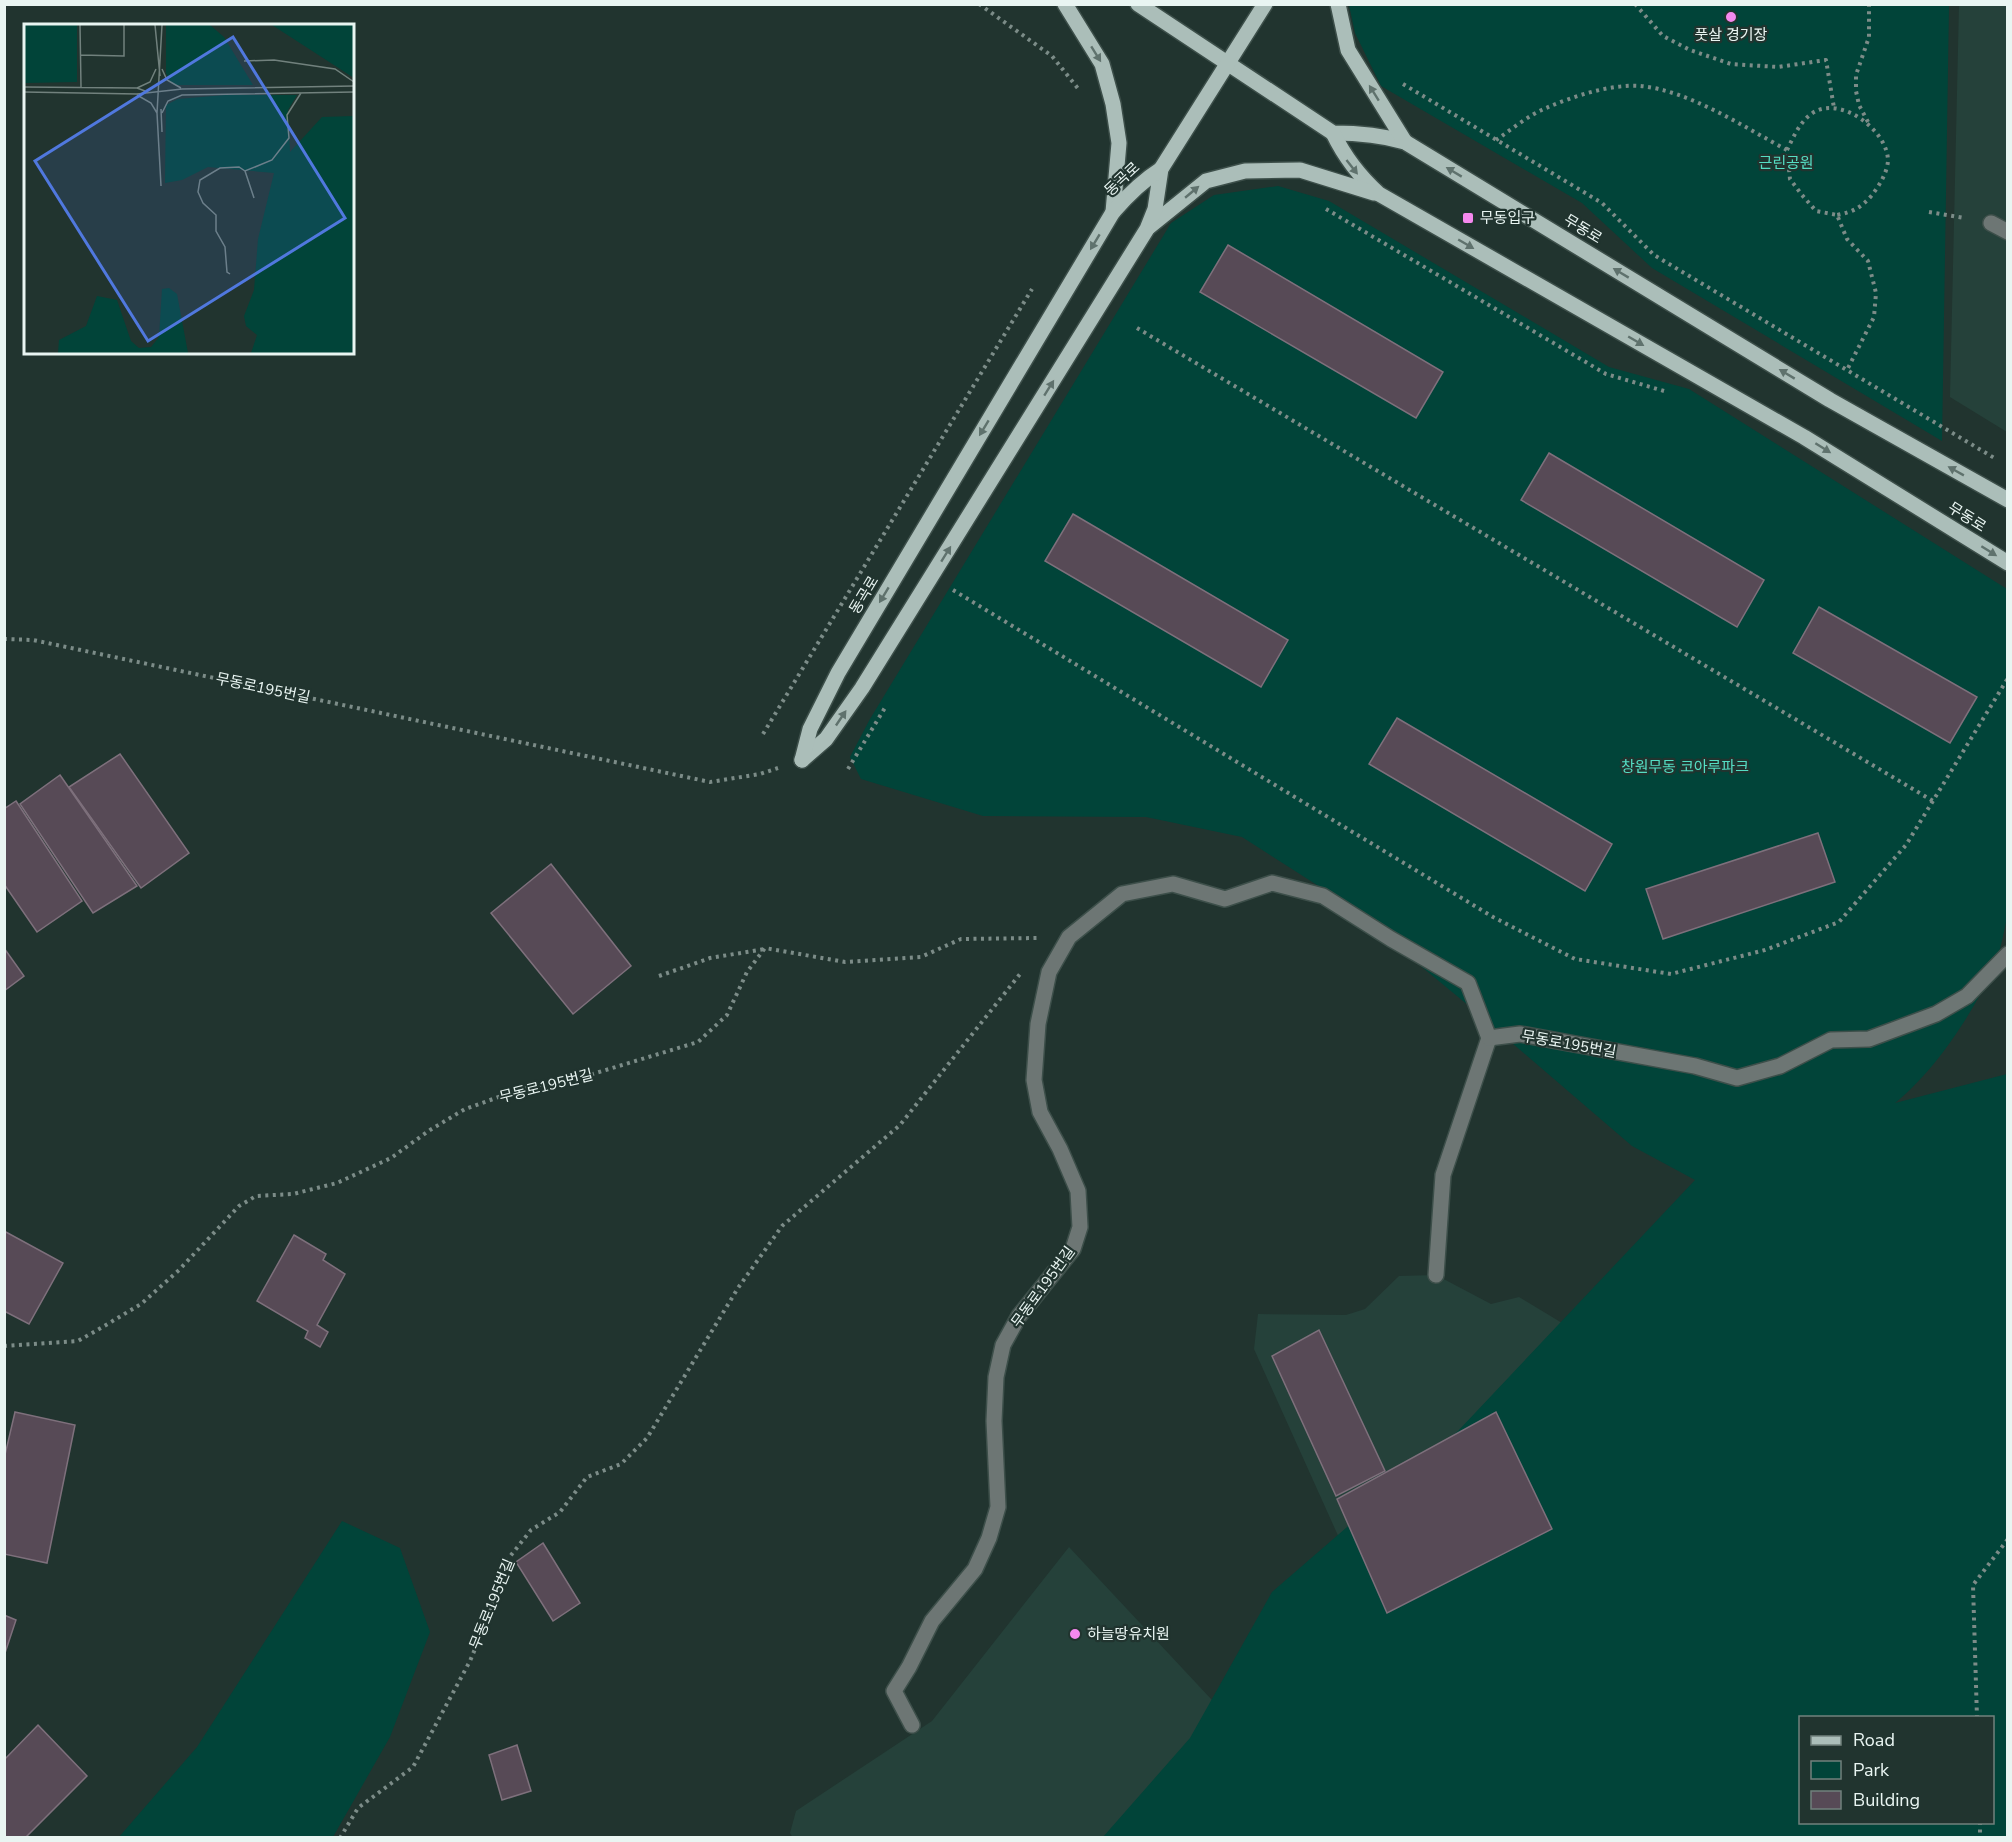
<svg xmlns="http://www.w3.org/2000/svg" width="2012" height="1842" viewBox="0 0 2012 1842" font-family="'Nunito Sans','Noto Sans KR',sans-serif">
  <rect width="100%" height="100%" fill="#21342f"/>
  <g fill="#25413a">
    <path d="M1959,5h48v427l-57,-35z"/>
    <path d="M1436,1275l55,29 28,-7 58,35 -196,299 -127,-282 4,-35 88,1 19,-6 34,-33z"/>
    <path d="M1069,1547l213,228 -60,62 -429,1 -3,-5 6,-22 136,-90z"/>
  </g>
  <g fill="#014439" fill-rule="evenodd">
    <path d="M1349,5h600l-7,436 -290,-173 -70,-65 -201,-117 -26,-53z"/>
    <path d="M1278,186l51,15 280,166 80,22 318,200v329c-4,17 -7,37 -15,53 -21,45 -58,101 -97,132l112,-29v763h-904l87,-99 82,-146 186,-161 237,-251 -63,-34 -169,-145 -121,-100 -100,-64 -96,-20 -163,-1 -122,-37 -11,-22 20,-38 301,-496 43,-28zM1800,1718h192v104h-192z"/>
    <path d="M342,1521l58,27 30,84 -40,105 -57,100h-214l78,-90z"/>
  </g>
  <g fill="#574a56" stroke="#7e707c" stroke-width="1.5">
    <path d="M1228,245l215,127 -27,46 -216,-126z"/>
    <path d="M1549,453l215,127 -27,47 -216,-127z"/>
    <path d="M1073,514l215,126 -27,47 -216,-126z"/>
    <path d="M1819,607l158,90 -27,46 -157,-90z"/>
    <path d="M1397,718l215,126 -27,47 -216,-127z"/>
    <path d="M120,754l69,99 -48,35 -72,-101z"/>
    <path d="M60,775l77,111 -44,27 -73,-109z"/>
    <path d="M16,801l66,100 -45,31 -33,-48v-75z"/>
    <path d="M1818,833l17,49 -172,57 -17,-50z"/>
    <path d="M551,864l80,102 -58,48 -82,-101z"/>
    <path d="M4,948l20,28 -20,15z"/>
    <path d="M4,1231l59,32 -34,61 -25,-13z"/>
    <path d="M294,1235l32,19 -3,6 22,14 -28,51 11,7 -8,15 -15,-9 3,-7 -51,-30z"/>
    <path d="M1319,1330l66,141 -49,25 -64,-140z"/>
    <path d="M15,1412l60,13 -28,138 -43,-9v-95z"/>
    <path d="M1496,1412l56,117 -165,84 -50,-114z"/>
    <path d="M543,1543l37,60 -27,18 -37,-59z"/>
    <path d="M4,1615l12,5 -12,36z"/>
    <path d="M38,1725l49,51 -62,62h-21v-78z"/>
    <path d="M517,1745l14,46 -29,9 -13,-45z"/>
  </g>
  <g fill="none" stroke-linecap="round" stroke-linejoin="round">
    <defs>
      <g id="minor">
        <path d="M1991,223l17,9"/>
        <path d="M1436,1275l7,-100 46,-137"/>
        <path d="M912,1725l-18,-34 15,-24 23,-46 43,-52 14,-31 9,-31 -4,-86 2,-44 7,-32 16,-29 54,-67 7,-22 -2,-36 -18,-42 -20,-37 -6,-32 4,-56 11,-52 20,-35 53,-43 51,-10 52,15 47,-16 51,13 68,43 77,44 21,55 31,-4 175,32 42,12 43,-12 51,-26 38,-1 67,-25 31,-18 41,-42"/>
      </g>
      <g id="major">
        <path d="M1065,4l37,60 11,40 6,39 -6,69"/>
        <path d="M1138,4l195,129c26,0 48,2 72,9l425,258 178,100"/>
        <path d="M1338,4l10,46 57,92"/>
        <path d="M1333,133c12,25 26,43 46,61l425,243 204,126"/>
        <path d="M1149,227l57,-46 39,-10 55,-1 74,23"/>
        <path d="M802,760l24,-21 36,-51 285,-459 8,-20 6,-40 104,-165"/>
        <path d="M802,760l8,-31 28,-56 275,-461c15,-17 29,-31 48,-43"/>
      </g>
    </defs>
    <use href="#minor" stroke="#3d4f4a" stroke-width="18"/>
    <use href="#major" stroke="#3d4f4a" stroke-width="18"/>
    <g stroke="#7c8c88" stroke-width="4" stroke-dasharray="3 4.5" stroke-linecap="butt">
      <path d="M979,4l73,52 28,35"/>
      <path d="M1635,4l28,32 27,14 41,14 47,3 48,-7 8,48"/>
      <path d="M1403,84l199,119 52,52 342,204"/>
      <path d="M1868,122l-9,-17 -3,-14v-16l13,-38v-33"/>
      <path d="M1496,140c16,-11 33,-25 50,-32 28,-12 64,-24 94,-22 48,4 104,41 147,64l3,29 12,16 14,16 21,4 10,24 21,22 8,32 -2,24 -27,53"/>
      <path d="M1787,150c7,-14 13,-29 27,-38 28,-16 74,19 74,49 -1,12 -9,25 -16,34 -10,12 -19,17 -35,20"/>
      <path d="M1326,209l280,165 58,17"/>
      <path d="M1929,212l35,6"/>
      <path d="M1137,328l796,473"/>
      <path d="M953,590l540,327 82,42 96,15 94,-24 74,-28 67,-77 102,-167"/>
      <path d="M4,639l29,1 677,142 50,-8 18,-6"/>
      <path d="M763,734l269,-445"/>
      <path d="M848,769l38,-63"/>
      <path d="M659,976l51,-18 55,-9"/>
      <path d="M4,1346l74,-5 28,-16 35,-21 38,-34 60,-64 17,-10 37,-2 44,-11 54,-25 39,-28 35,-21 59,-21 62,-12 112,-34 29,-27 20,-43 18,-24 80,14 76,-5 40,-18 77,-1"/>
      <path d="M1977,1718l-4,-133 35,-46"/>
      <path d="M1980,1822v16"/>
      <path d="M340,1838l18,-30 55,-41 57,-106 18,-43 20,-59 23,-29 29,-18 27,-35 34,-13 26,-26 91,-150 44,-62 118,-101 120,-151"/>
    </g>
    <use href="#minor" stroke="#6d7674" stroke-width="15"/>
    <use href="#major" stroke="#abbeb9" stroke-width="15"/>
  </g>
  <defs><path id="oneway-solid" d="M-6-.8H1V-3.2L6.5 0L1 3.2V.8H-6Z" transform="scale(1.5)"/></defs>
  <g fill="#5f726d">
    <use href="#oneway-solid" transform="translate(1096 54) rotate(58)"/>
    <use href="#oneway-solid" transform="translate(1374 93) rotate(-122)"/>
    <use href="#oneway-solid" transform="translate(1352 167) rotate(52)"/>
    <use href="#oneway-solid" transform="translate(1454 172) rotate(-149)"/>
    <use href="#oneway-solid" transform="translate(1192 192) rotate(-40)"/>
    <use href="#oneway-solid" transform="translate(1095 242) rotate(121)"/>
    <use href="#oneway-solid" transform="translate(1466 244) rotate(30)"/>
    <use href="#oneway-solid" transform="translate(1621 273) rotate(-149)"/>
    <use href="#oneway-solid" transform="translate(1636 341) rotate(30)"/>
    <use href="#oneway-solid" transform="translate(1787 374) rotate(-149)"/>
    <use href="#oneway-solid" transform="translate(1049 388) rotate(-58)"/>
    <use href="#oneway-solid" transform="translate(984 428) rotate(121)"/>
    <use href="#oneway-solid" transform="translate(1823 448) rotate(32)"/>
    <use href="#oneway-solid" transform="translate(1956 471) rotate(-151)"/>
    <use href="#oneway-solid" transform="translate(1989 551) rotate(32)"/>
    <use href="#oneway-solid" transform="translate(946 554) rotate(-58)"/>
    <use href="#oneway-solid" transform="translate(884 595) rotate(121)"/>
    <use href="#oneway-solid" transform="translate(841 718) rotate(-56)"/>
  </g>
  <g fill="#f589ee" stroke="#21342f" stroke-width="2">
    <circle cx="1731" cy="17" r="6"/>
    <rect x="1462" y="212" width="12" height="12" rx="3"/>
    <circle cx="1075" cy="1634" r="6"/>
  </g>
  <g text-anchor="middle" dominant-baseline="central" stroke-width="4.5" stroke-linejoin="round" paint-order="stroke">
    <g font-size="15" fill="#e9f5f2" stroke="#21342f" text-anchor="start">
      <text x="1731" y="35" text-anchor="middle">풋살 경기장</text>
      <text x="1480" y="218">무동입구</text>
      <text x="1087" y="1634">하늘땅유치원</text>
    </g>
    <g font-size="15" fill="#55dec4" stroke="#21342f">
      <text x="1786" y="163">근린공원</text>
      <text x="1685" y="767">창원무동 코아루파크</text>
    </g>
    <g font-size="15" fill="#e9f5f2" stroke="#21342f">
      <text transform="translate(1122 179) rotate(-43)">동곡로</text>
      <text transform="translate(1583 229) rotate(31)">무동로</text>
      <text transform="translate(1967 517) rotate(32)">무동로</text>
      <text transform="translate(864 595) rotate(-59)">동곡로</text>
      <text transform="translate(263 688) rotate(12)">무동로195번길</text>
      <text transform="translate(1569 1044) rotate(10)">무동로195번길</text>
      <text transform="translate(546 1086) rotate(-14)">무동로195번길</text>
      <text transform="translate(1043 1287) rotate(-54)">무동로195번길</text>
      <text transform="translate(492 1604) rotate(-68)">무동로195번길</text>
    </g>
  </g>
  <g transform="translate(24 24)">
    <rect width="330" height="330" fill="#21342f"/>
    <path d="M0,1h53v57l-53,1zM142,1h44l14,12 29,48h-77l-6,-4 -4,-8zM248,1h82v53zM201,71h72l-9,15 2,42 32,-35 32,-1v237h-103l6,-18 -11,-9 -2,-10 10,-26 4,-51 16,-66 -66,-6 -26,13 -17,3 1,-78 12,-6zM145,264l8,6 11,59h-130l1,-13 27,-14 11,-30 20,4 14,41 8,7 12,-1 8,-10 3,-48z" fill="#014439"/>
    <path fill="none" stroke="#71817d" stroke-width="1.5" d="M56,1l1,62M131,1l5,51M56,31l44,1v-31M220,37l30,-1 61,9 19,13M138,45l5,11 14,8M0,63l113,1 8,3M113,64l13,-6 6,-13M0,68l113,2 45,-5 172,-3M113,71l14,8 6,10M137,85l1,23M138,89l6,-12 14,-6 172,-3M221,147l9,27M137,162l-4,-73 5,-88M206,250l-3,-2 -2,-25 -9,-16v-16l-13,-12 -5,-11 2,-12 20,-12 19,-1 6,4 27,-11 17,-22 -2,-23 14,-22"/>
    <path fill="#5078de" fill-opacity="0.15" stroke="#5078de" stroke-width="3" d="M209,13l112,181 -197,123 -113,-180z"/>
    <rect width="330" height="330" fill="none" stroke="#e9f5f2" stroke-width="3"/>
  </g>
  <rect width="2012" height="1842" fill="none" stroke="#e9f5f2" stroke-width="12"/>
  <rect x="1799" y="1716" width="195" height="108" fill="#21342f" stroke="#71817d" stroke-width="1.5"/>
  <rect x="1811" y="1736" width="30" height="9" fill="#abbeb9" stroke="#71817d" stroke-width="1.5"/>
  <text x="1853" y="1746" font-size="18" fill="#e9f5f2">Road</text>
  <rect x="1811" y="1761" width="30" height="18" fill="#014439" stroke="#71817d" stroke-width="1.5"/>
  <text x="1853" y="1776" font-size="18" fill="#e9f5f2">Park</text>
  <rect x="1811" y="1791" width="30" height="18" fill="#574a56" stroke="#71817d" stroke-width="1.5"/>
  <text x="1853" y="1806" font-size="18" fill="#e9f5f2">Building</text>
</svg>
